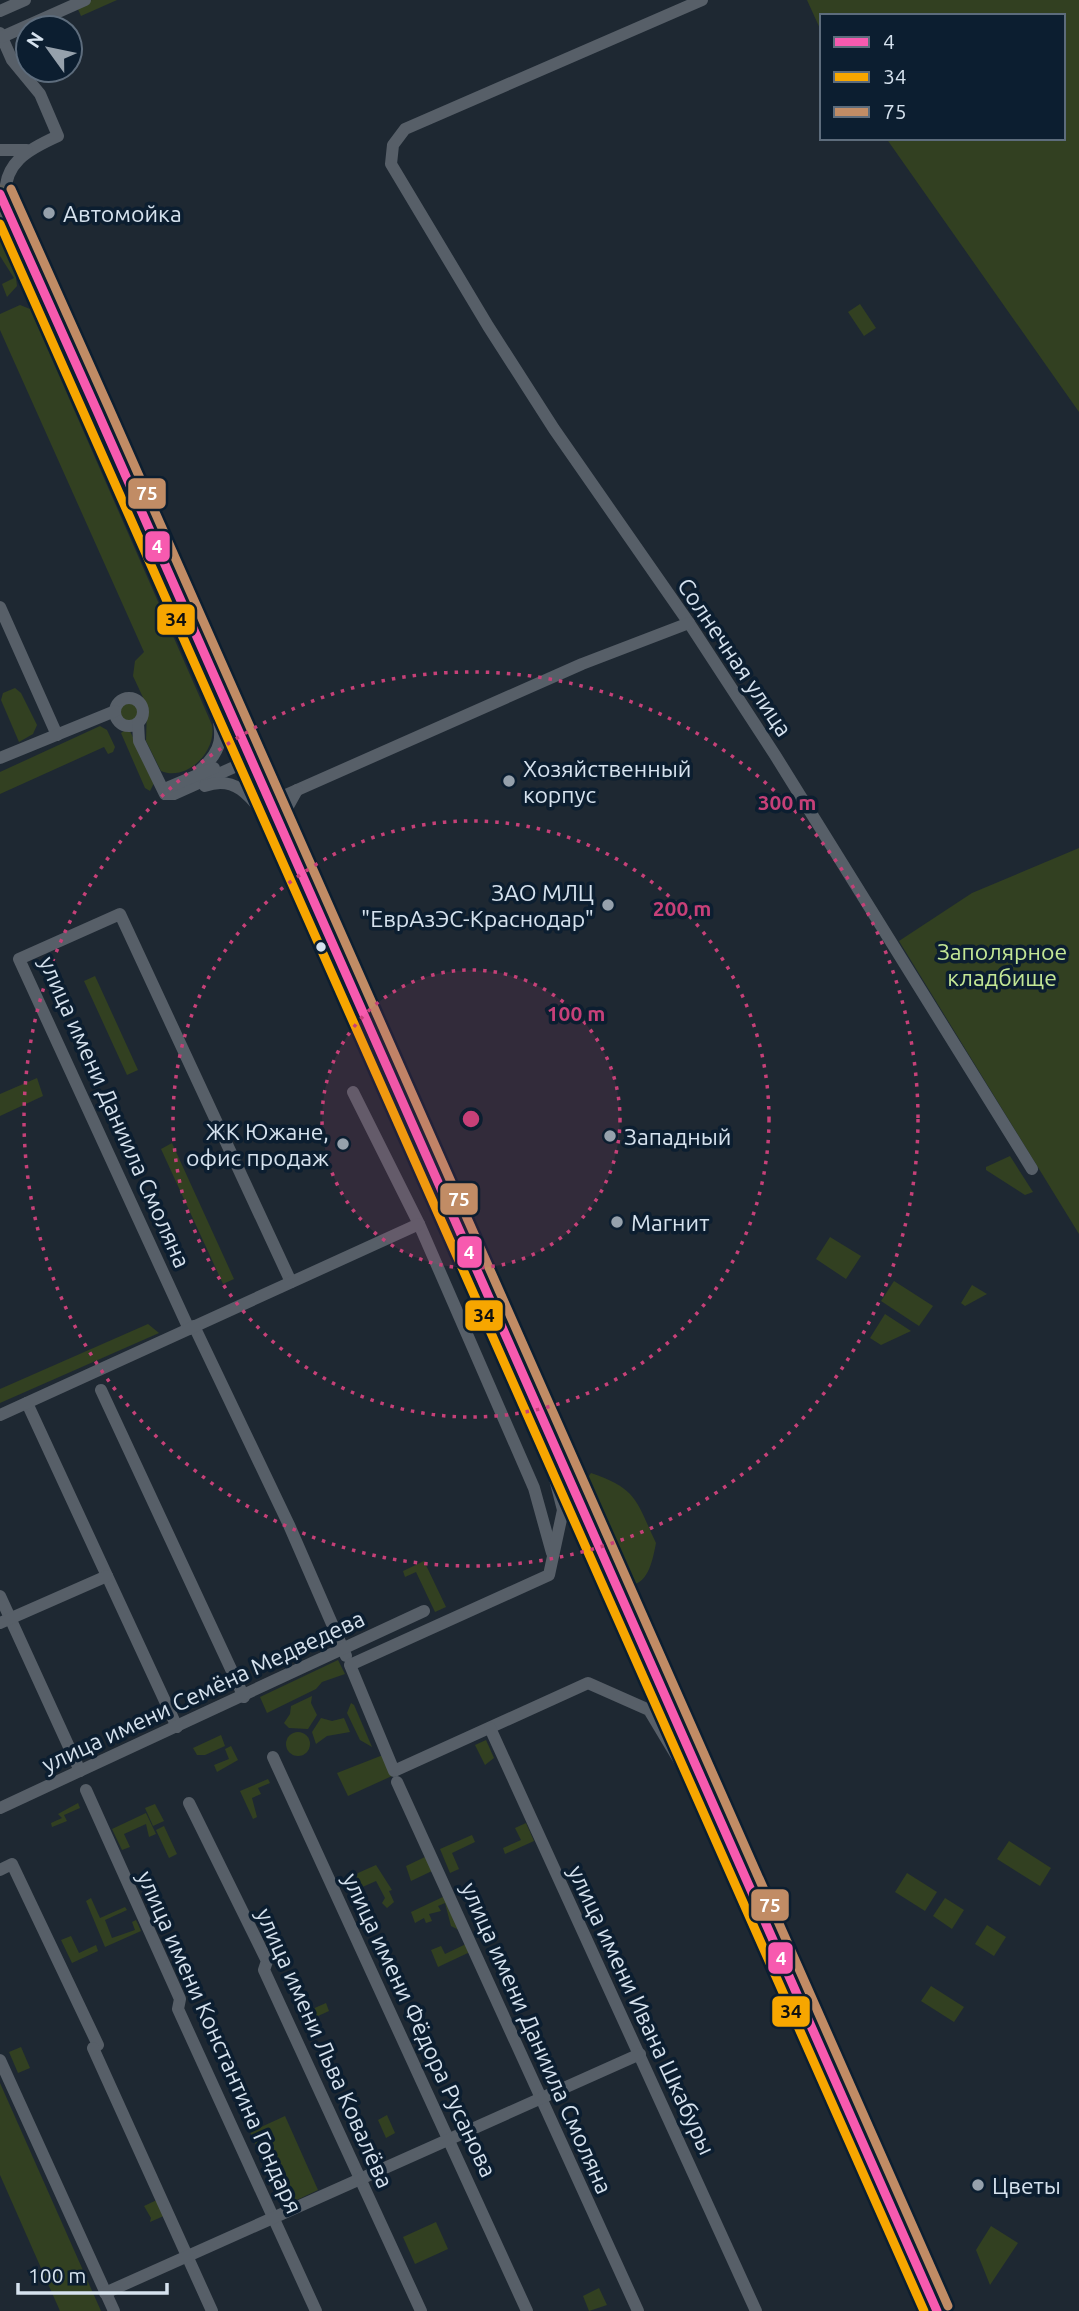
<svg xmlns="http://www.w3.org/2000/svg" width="1079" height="2311" viewBox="0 0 1079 2311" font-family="Ubuntu,sans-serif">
  <rect width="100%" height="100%" fill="#1e2832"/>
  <g fill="#324021">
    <path d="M92,0h25l-36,16 -4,-9z"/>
    <path d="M807,0h272v412l-193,-274h177v-122h-241v17z"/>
    <path d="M0,235l15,34 2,17 -10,11 -5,-13 12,-6 -14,-22z"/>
    <path d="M860,304l16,24 -12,8 -16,-24z"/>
    <path d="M20,305l10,4 182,416c5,26 -25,57 -51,46l-15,-30 1,-35 -14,-30 2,-15 9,-9 -144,-322v-16z"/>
    <path d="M15,688l6,5 16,32 -4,9 -14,8 -18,-42 2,-7z"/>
    <circle cx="129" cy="712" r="9"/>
    <path d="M100,726l7,4 8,17 -2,5 -5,2 -4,-7 -104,47v-22z"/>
    <path d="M126,729l4,2 24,52 -4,8 -5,-3 -24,-55z"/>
    <path d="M1079,848v386l-180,-293 73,-48z"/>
    <path d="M95,976l43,94 -11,5 -43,-94z"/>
    <path d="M37,1078l6,18 -43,20v-22z"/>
    <path d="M172,1143l62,136 -11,5 -62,-135z"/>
    <path d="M1010,1156l23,36 -8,3 -39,-25v-3z"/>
    <path d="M830,1237l31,19 -15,23 -30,-20z"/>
    <path d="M894,1281l39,25 -14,20 -38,-25z"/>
    <path d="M972,1285l15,9 -22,12 -4,-3z"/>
    <path d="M885,1314l26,17 -30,14 -11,-7z"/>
    <path d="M148,1324l11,9 -159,70v-14z"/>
    <path d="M591,1473c47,16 45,28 65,70 -3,15 -7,40 -25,42l-47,-102z"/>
    <path d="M424,1561l22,46 -11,5 -19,-40 -11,5 -2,-6z"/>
    <path d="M338,1660l7,14 -23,8 -6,7 -49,24 -7,-16z"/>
    <path d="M312,1696l-1,7 6,12 -9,14 -19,-1 -5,-5 6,-9 1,-8z"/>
    <path d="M351,1703l3,2 18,42 -12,-7 -13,-27z"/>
    <path d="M321,1718l11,3 12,-3 6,14 -23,4 -11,8 -4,-12z"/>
    <circle cx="298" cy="1744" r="12"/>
    <path d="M221,1735l4,11 -20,9h-8l-4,-7z"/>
    <path d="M486,1740l8,18 -9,7 -10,-20z"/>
    <path d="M231,1746l7,14 -21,12 -3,-7 15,-6 -4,-10z"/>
    <path d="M383,1755l9,21 -44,20 -11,-23z"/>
    <path d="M268,1779l2,4 -12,5 3,6 -9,4 5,19 -4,2 -13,-28z"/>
    <path d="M78,1803l2,5 -16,7 3,6 -15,6 -1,-4 11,-5 -4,-4z"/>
    <path d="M155,1804l9,17 -11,5 -8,-18z"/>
    <path d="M146,1813l10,21 -7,3 -3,-13 -22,10 6,13 -8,3 -10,-21z"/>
    <path d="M526,1823l8,18 -29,13 -2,-6 18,-8 -6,-12z"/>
    <path d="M164,1826l13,28 -8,4 -13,-28z"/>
    <path d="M472,1835l3,7 -23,11 7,16 -9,4 -10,-24z"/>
    <path d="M1009,1841l42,27 -11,18 -43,-27z"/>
    <path d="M425,1857l7,14 -21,10 -5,-15z"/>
    <path d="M376,1865l16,25 -3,1 5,11 -7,6 -5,-5 3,-5 -9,-17 -27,12 -6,-14 7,-3 4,3 4,-6z"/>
    <path d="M907,1873l30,19 -12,19 -30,-19z"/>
    <path d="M447,1895l12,35 -8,-4 -6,-23 -7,3 3,5 -12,3 3,7 -6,2 -2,-5 -9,5 -4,-11z"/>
    <path d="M91,1898l9,20 25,-11 2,3 -22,10 7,18 23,-8 -3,-8 4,-2 5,11 -36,16 -19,-46z"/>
    <path d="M945,1898l19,12 -12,19 -19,-13z"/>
    <path d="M987,1925l19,12 -12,19 -19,-12z"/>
    <path d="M71,1936l8,17 17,-8 2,6 -26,12 -11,-23z"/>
    <path d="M466,1944l4,8 -32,15 -7,-17 10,-4 4,8z"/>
    <path d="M931,1986l33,21 -10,15 -33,-21z"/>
    <path d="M326,2003l3,8 -11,5 -10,15 -7,-17z"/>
    <path d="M21,2047l9,21 -12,5 -9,-21z"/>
    <path d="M0,2083l101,228h-41l-60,-136z"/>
    <path d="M387,2115l8,18 -9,5 -8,-18z"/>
    <path d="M285,2116l33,74 -34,16 -34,-74z"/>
    <path d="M159,2199l7,16 -16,7 1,-4 -7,-12z"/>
    <path d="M436,2222l12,27 -33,15 -12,-27z"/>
    <path d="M991,2226l27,17 -28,42 -14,-35z"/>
    <path d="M599,2288l8,17 -18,6 -6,-15z"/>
  </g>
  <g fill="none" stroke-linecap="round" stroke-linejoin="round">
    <g stroke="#575f68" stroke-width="12">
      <path d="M702,0l-297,129 -12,16 -2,19 97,162 66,103 135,194 86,132 257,414"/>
      <path d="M0,11l25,-11"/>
      <path d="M0,33l12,27 28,34 18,42c-29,13 -57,27 -52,65"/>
      <path d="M2,37l83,-37"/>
      <path d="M0,150h27"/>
      <path d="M0,607l57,128"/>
      <circle cx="129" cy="712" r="14"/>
      <path d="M138,723l1,18 26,53h9l78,-35"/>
      <path d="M0,758l115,-47"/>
      <path d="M199,771c26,-22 23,-35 17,-65"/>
      <path d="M205,786c29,-11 45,9 61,31"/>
      <path d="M169,787l45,-19"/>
      <path d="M261,806l321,-142 107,-41"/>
      <path d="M285,825l2,-17 10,-18"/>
      <path d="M353,1092l66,132 115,264 18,65"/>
      <path d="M194,1326l95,199 57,131"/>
      <path d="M189,1329l-170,-370 101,-45 171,368"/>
      <path d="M101,1390l143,307"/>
      <path d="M27,1403l150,324"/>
      <path d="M0,1415l419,-191"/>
      <path d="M550,1460l13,50 -14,65 -199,90 44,106 194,-88 61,27 42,70"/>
      <path d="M0,1596l80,175"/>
      <path d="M0,1623l107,-47"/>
      <path d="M490,1728l266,583"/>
      <path d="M273,1757l254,554"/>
      <path d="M397,1782l241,529"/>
      <path d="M86,1790l94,209 -2,10 138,302"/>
      <path d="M189,1803l78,158 -3,9 157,341"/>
      <path d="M0,1808l424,-197"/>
      <path d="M0,1870l12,-6 86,181"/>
      <path d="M93,2048l119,263"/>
      <path d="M0,2060l114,251"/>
      <path d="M105,2293l535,-239"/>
    </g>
    <path stroke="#5e5f5c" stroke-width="19" d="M0,194l293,654 336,772 308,691"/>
    <defs>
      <path id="bus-1" d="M0,194c316,704 623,1412 937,2117"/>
      <path id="bus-2" d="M0,224c311,694 614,1392 924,2087"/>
      <path id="bus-3" d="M11,189c316,704 623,1412 937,2117"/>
    </defs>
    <use href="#bus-1" stroke="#0c1e30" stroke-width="14"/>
    <use href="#bus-2" stroke="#0c1e30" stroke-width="14"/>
    <use href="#bus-3" stroke="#0c1e30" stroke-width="14"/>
    <use href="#bus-1" stroke="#f75aaf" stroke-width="9"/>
    <use href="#bus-2" stroke="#f7a600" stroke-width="9"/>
    <use href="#bus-3" stroke="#c18c65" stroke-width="9"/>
  </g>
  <circle cx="471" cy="1119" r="149" fill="#c64078" fill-opacity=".12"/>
  <g fill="none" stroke="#c64078" stroke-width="3.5" stroke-dasharray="3.5 7">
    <circle cx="471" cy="1119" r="149"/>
    <circle cx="471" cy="1119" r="298"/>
    <circle cx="471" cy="1119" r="447"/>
  </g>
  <g fill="#96a1ac" stroke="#0c1e30" stroke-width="2.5">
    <circle cx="49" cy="213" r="7"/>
    <circle cx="509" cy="781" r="7"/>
    <circle cx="608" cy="905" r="7"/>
    <circle cx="610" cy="1136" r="7"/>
    <circle cx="343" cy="1144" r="7"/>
    <circle cx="617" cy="1222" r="7"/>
    <circle cx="978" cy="2185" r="7"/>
  </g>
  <circle fill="#d6e2ee" stroke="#0c1e30" stroke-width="2.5" cx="321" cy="947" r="6"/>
  <g text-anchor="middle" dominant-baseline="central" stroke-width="7" stroke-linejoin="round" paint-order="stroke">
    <g font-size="23" fill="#d6e2ee" stroke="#0c1e30" text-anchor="start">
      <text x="63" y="213">Автомойка</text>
      <text x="523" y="768">Хозяйственный<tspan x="523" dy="26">корпус</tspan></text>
      <text x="594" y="892" text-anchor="end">ЗАО МЛЦ<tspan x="594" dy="26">"ЕврАзЭС-Краснодар"</tspan></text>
      <text x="329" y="1131" text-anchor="end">ЖК Южане,<tspan x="329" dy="26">офис продаж</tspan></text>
      <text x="624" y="1136">Западный</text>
      <text x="631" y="1222">Магнит</text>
      <text x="992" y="2185">Цветы</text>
    </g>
    <g font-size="23" fill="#d6e2ee" stroke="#0c1e30">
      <text transform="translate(735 657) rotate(56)">Солнечная улица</text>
      <text transform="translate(115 1112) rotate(66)">улица имени Даниила Смоляна</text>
      <text transform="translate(203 1691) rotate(-25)">улица имени Семёна Медведева</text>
      <text transform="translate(642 2010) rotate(65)">улица имени Ивана Шкабуры</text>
      <text transform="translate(420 2025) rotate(65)">улица имени Фёдора Русанова</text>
      <text transform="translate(537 2038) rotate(66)">улица имени Даниила Смоляна</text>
      <text transform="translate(220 2042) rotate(66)">улица имени Константина Гондаря</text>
      <text transform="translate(325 2048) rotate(66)">улица имени Льва Ковалёва</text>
    </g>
    <g font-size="23" fill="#c4e795" stroke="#0c1e30">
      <text x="1002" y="951">Заполярное<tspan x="1002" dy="26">кладбище</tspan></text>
    </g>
  </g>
  <circle cx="471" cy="1119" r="10" fill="#c64078" stroke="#0c1e30" stroke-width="3.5"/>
  <g font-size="21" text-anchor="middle" font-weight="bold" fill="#c64078" stroke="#0c1e30" stroke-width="7" stroke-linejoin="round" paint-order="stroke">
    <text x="787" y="810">300 m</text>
    <text x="682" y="916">200 m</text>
    <text x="576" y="1021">100 m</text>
  </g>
  <g stroke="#0c1e30" stroke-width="2.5">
    <rect x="127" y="477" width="40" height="33" rx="7" fill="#c18c65"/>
    <rect x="144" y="530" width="27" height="33" rx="7" fill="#f75aaf"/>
    <rect x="156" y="603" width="40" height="33" rx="7" fill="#f7a600"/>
    <rect x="439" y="1182" width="40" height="34" rx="7" fill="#c18c65"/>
    <rect x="456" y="1235" width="27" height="34" rx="7" fill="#f75aaf"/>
    <rect x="464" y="1299" width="40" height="33" rx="7" fill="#f7a600"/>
    <rect x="750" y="1888" width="40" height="34" rx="7" fill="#c18c65"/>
    <rect x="767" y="1941" width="27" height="34" rx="7" fill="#f75aaf"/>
    <rect x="771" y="1995" width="40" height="33" rx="7" fill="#f7a600"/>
  </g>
  <g font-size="19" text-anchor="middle" font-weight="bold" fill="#fff">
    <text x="147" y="500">75</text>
    <text x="157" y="553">4</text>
    <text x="459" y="1206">75</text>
    <text x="469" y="1259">4</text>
    <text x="770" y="1912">75</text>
    <text x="781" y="1965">4</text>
  </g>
  <g font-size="19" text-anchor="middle" font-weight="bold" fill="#111">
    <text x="176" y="626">34</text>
    <text x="484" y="1322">34</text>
    <text x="791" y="2018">34</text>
  </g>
  <rect x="820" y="14" width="245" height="126" fill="#0c1e30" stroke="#5d6c7c" stroke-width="2"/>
  <rect x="834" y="37" width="35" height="10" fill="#f75aaf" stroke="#5d6c7c" stroke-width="2"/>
  <text x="883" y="49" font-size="21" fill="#d6e2ee">4</text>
  <rect x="834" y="72" width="35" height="10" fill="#f7a600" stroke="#5d6c7c" stroke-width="2"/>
  <text x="883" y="84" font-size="21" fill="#d6e2ee">34</text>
  <rect x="834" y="107" width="35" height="10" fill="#c18c65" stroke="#5d6c7c" stroke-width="2"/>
  <text x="883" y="119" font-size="21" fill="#d6e2ee">75</text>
  <g transform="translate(49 49) rotate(303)"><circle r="33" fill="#0c1e30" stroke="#5d6c7c" stroke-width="2"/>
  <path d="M0-5L12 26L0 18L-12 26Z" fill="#96a1ac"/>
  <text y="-10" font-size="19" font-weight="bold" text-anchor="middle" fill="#d6e2ee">N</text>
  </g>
  <path d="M18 2283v10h149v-10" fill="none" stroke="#d6e2ee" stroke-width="3.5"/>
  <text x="28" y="2283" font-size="21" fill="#d6e2ee" stroke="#0c1e30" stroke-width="5" paint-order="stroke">100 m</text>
</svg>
